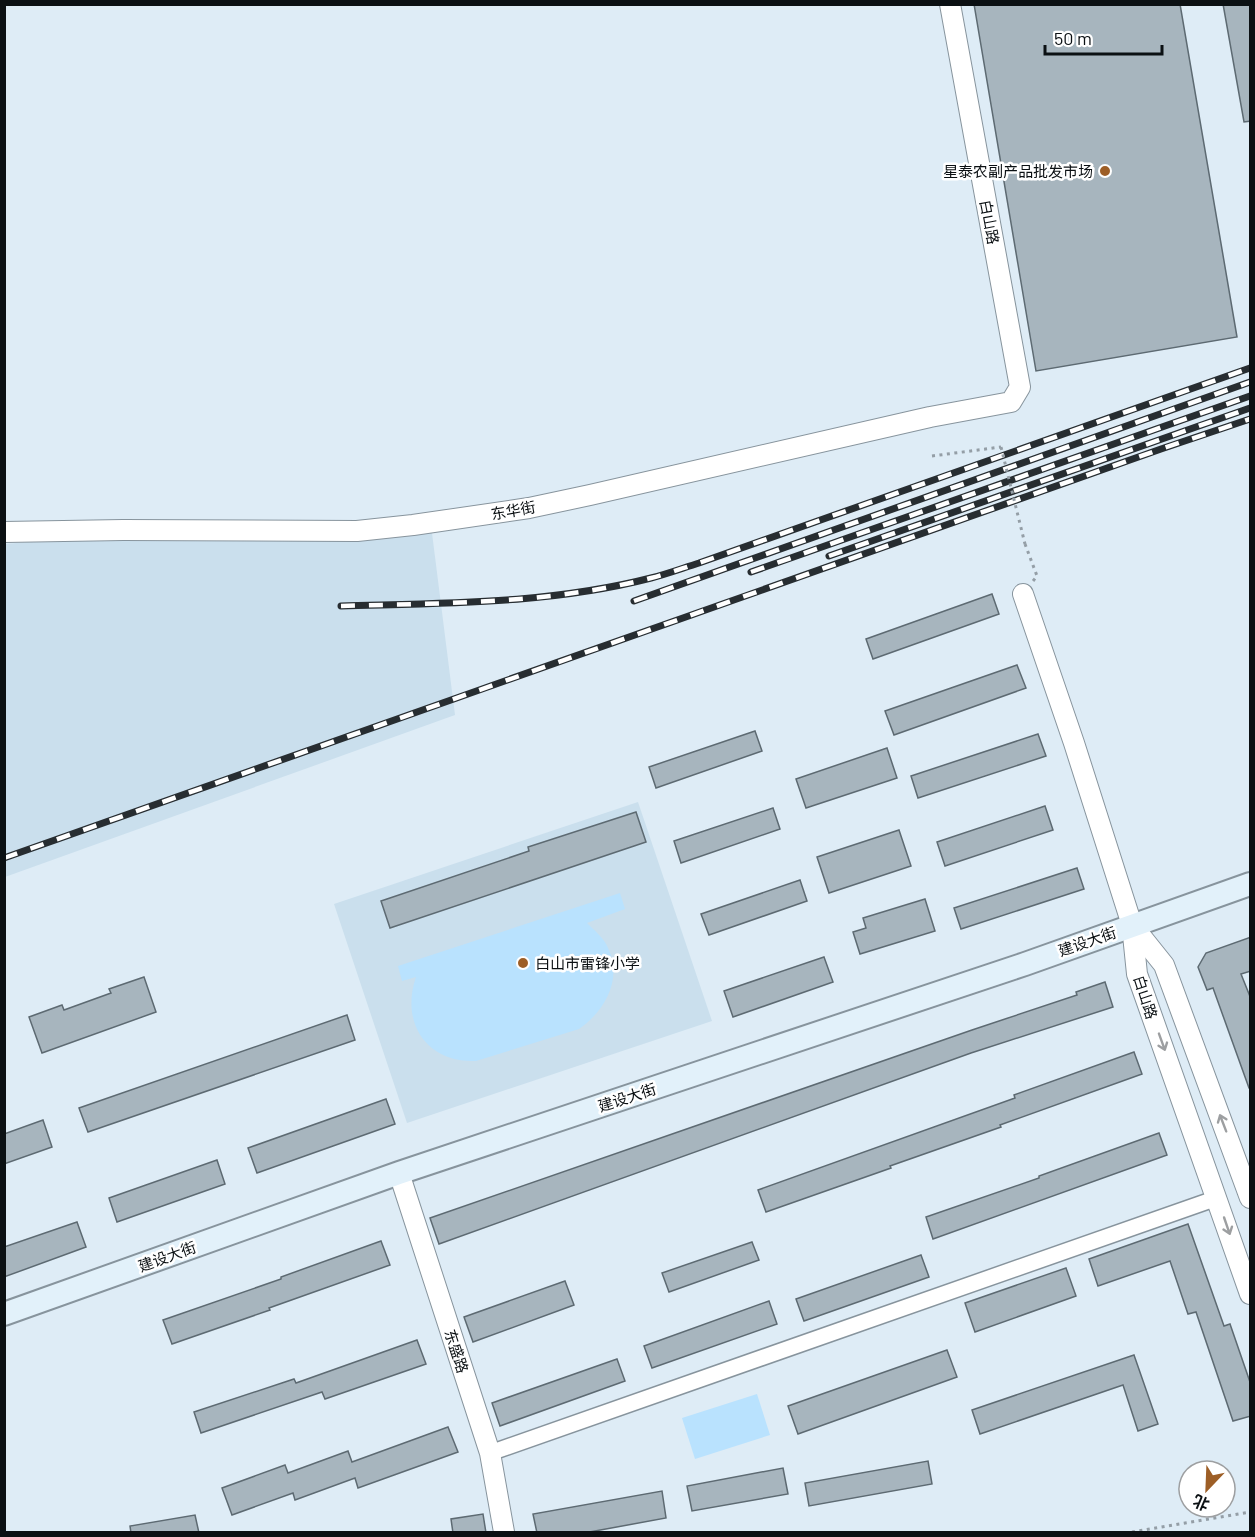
<svg xmlns="http://www.w3.org/2000/svg" width="1255" height="1537" viewBox="0 0 1255 1537" font-family="Barlow,'Noto Sans SC',sans-serif">
  <rect width="100%" height="100%" fill="#deecf6"/>
  <g fill="#cadfed">
    <path d="M432,533l23,182 -450,162v-333l68,-6z"/>
    <path d="M638,802l74,219 -305,102 -73,-219z"/>
  </g>
  <g fill="#b9e2fe">
    <path d="M620,893l5,16 -38,14c7,7 17,15 21,25 15,31 -3,63 -29,81l-103,32c-49,2 -76,-38 -60,-84l-14,4 -4,-15z"/>
    <path d="M757,1394l13,41 -75,24 -13,-41z"/>
  </g>
  <g fill="#a7b5be" stroke="#5d6a72" stroke-width="1.5">
    <path d="M974,4h206l57,333 -201,34z"/>
    <path d="M1223,4h28v117l-7,1z"/>
    <path d="M992,594l7,20 -126,45 -7,-20z"/>
    <path d="M1017,665l9,23 -132,47 -9,-24z"/>
    <path d="M755,731l7,20 -106,37 -7,-21z"/>
    <path d="M1038,734l8,22 -128,42 -7,-22z"/>
    <path d="M887,748l10,30 -91,30 -10,-29z"/>
    <path d="M1045,806l8,24 -108,36 -8,-24z"/>
    <path d="M773,808l7,21 -99,34 -7,-22z"/>
    <path d="M636,812l10,30 -256,86 -9,-27 148,-50 -1,-4z"/>
    <path d="M899,830l12,36 -82,27 -12,-36z"/>
    <path d="M1077,868l7,21 -123,40 -7,-21z"/>
    <path d="M800,880l7,21 -98,34 -8,-21z"/>
    <path d="M925,899l10,32 -75,23 -7,-22 13,-4 -3,-10z"/>
    <path d="M1251,937v34l-10,3 10,25v89h-2l-36,-100 -6,2 -9,-23 8,-14z"/>
    <path d="M824,957l9,25 -100,35 -9,-26z"/>
    <path d="M144,977l12,35 -114,41 -13,-36 33,-12 2,5 47,-17 -2,-4z"/>
    <path d="M1105,982l8,25 -142,46 -532,191 -9,-26 542,-188 105,-35 -1,-3z"/>
    <path d="M347,1015l8,25 -267,92 -9,-24z"/>
    <path d="M1134,1052l8,22 -142,51 1,2 -111,39 1,2 -125,44 -8,-22 257,-92 -1,-3z"/>
    <path d="M386,1099l9,25 -138,49 -9,-25z"/>
    <path d="M43,1120l9,27 -48,17v-30z"/>
    <path d="M1159,1133l8,22 -234,84 -7,-22 113,-39v-2z"/>
    <path d="M217,1160l8,24 -108,38 -8,-24z"/>
    <path d="M77,1222l9,25 -82,30v-30z"/>
    <path d="M1188,1224l36,102 6,-2 21,61v31l-18,5 -37,-109 -8,2 -18,-53 -72,25 -9,-27z"/>
    <path d="M381,1241l9,24 -121,43 1,2 -98,34 -9,-24 118,-41v-2z"/>
    <path d="M752,1242l7,18 -90,32 -7,-19z"/>
    <path d="M921,1255l8,22 -125,44 -8,-22z"/>
    <path d="M1066,1268l10,28 -101,36 -10,-29z"/>
    <path d="M565,1281l9,24 -101,37 -9,-25z"/>
    <path d="M769,1301l8,23 -125,44 -8,-22z"/>
    <path d="M417,1340l9,24 -101,35 -3,-7 -121,41 -7,-21 100,-33 2,4z"/>
    <path d="M947,1350l10,27 -159,57 -10,-28z"/>
    <path d="M1134,1355l24,69 -20,7 -15,-46 -143,49 -8,-24z"/>
    <path d="M617,1359l8,22 -125,45 -8,-23z"/>
    <path d="M448,1427l10,25 -100,36 -3,-10 -60,22 -2,-7 -61,22 -10,-27 63,-23 3,8 60,-22 4,11z"/>
    <path d="M928,1461l4,23 -123,22 -4,-23z"/>
    <path d="M783,1468l5,26 -96,17 -5,-25z"/>
    <path d="M662,1491l4,27 -82,15h-47l-4,-19z"/>
    <path d="M483,1514l3,19h-33l-2,-14z"/>
    <path d="M195,1515l4,18h-68l-1,-7z"/>
  </g>
  <g fill="none" stroke-linecap="round" stroke-linejoin="round">
    <defs>
      <path id="minor" d="M490,1453l727,-255"/>
      <g id="tertiary">
        <path d="M4,532l119,-2 234,1 56,-6 116,-17 61,-13 340,-78 81,-15 9,-15 -70,-383"/>
        <path d="M1023,594l51,149 58,182 5,49 113,320"/>
        <path d="M1132,925l32,40 86,233"/>
        <path d="M399,1173l91,280 14,79"/>
      </g>
      <path id="secondary" d="M4,1314l395,-141 626,-209 225,-80"/>
    </defs>
    <use href="#minor" stroke="#87949d" stroke-width="18"/>
    <use href="#tertiary" stroke="#87949d" stroke-width="22"/>
    <use href="#secondary" stroke="#87949d" stroke-width="26"/>
    <g stroke="#949ea6" stroke-width="3" stroke-dasharray="3 4.5" stroke-linecap="butt">
      <path d="M932,456l69,-9"/>
      <path d="M1025,544l12,32 -4,5"/>
      <path d="M1132,1532l118,-20"/>
    </g>
    <use href="#minor" stroke="#fff" stroke-width="15"/>
    <use href="#tertiary" stroke="#fff" stroke-width="20"/>
    <use href="#secondary" stroke="#e2f1fa" stroke-width="22"/>
    <defs>
      <g id="rail">
        <path d="M829,556l421,-148"/>
        <path d="M751,572l499,-176"/>
        <path d="M634,601l616,-219"/>
        <path d="M341,606c103,-3 209,-2 310,-28 16,-4 32,-10 48,-15l551,-195"/>
        <path d="M4,858l1157,-409 89,-30"/>
      </g>
    </defs>
    <use href="#rail" stroke="#272d31" stroke-width="7"/>
    <use href="#rail" stroke="#fff" stroke-width="4.5" stroke-dasharray="14" stroke-linecap="butt"/>
    <path stroke="#949ea6" stroke-width="3" stroke-dasharray="3 4.5" stroke-linecap="butt" d="M1001,447l24,97"/>
  </g>
  <defs><path id="oneway-shaft" d="M-6 0H5M1.5-3L5.5 0L1.5 3" fill="none" stroke-width="1.6" stroke-linecap="round" stroke-linejoin="round" transform="scale(1.5)"/></defs>
  <g stroke="#9d9fa1">
    <use href="#oneway-shaft" transform="translate(1162 1042) rotate(70)"/>
    <use href="#oneway-shaft" transform="translate(1223 1123) rotate(-111)"/>
    <use href="#oneway-shaft" transform="translate(1227 1226) rotate(71)"/>
  </g>
  <g fill="#9d5e26" stroke="#fff" stroke-width="2">
    <circle cx="1105" cy="171" r="6"/>
    <circle cx="523" cy="963" r="6"/>
  </g>
  <g text-anchor="middle" dominant-baseline="central" stroke-width="5" stroke-linejoin="round" paint-order="stroke">
    <g font-size="15" fill="#0b1013" stroke="#fff" text-anchor="end">
      <text x="1093" y="171">星泰农副产品批发市场</text>
      <text x="535" y="963" text-anchor="start">白山市雷锋小学</text>
    </g>
    <g font-size="15" fill="#0b1013" stroke="#fff">
      <text transform="translate(990 222) rotate(79)">白山路</text>
      <text transform="translate(513 510) rotate(-10)">东华街</text>
      <text transform="translate(1087 941) rotate(-19)">建设大街</text>
      <text transform="translate(1146 997) rotate(72)">白山路</text>
      <text transform="translate(627 1097) rotate(-18)">建设大街</text>
      <text transform="translate(167 1256) rotate(-20)">建设大街</text>
      <text transform="translate(457 1351) rotate(72)">东盛路</text>
    </g>
  </g>
  <rect width="1255" height="1537" fill="none" stroke="#0b1013" stroke-width="12"/>
  <g transform="translate(1207 1489) rotate(203)"><circle r="28" fill="#ffffff" stroke="#9d9fa1" stroke-width="1.5"/>
  <path d="M0-4.5L10 22L0 15L-10 22Z" fill="#9d5e26"/>
  <text y="-9" font-size="16" font-weight="bold" text-anchor="middle" fill="#0b1013">北</text>
  </g>
  <path d="M1045 45v9h117v-9" fill="none" stroke="#0b1013" stroke-width="3"/>
  <text x="1054" y="45" font-size="18" fill="#0b1013" stroke="#ffffff" stroke-width="4.5" paint-order="stroke">50 m</text>
</svg>
